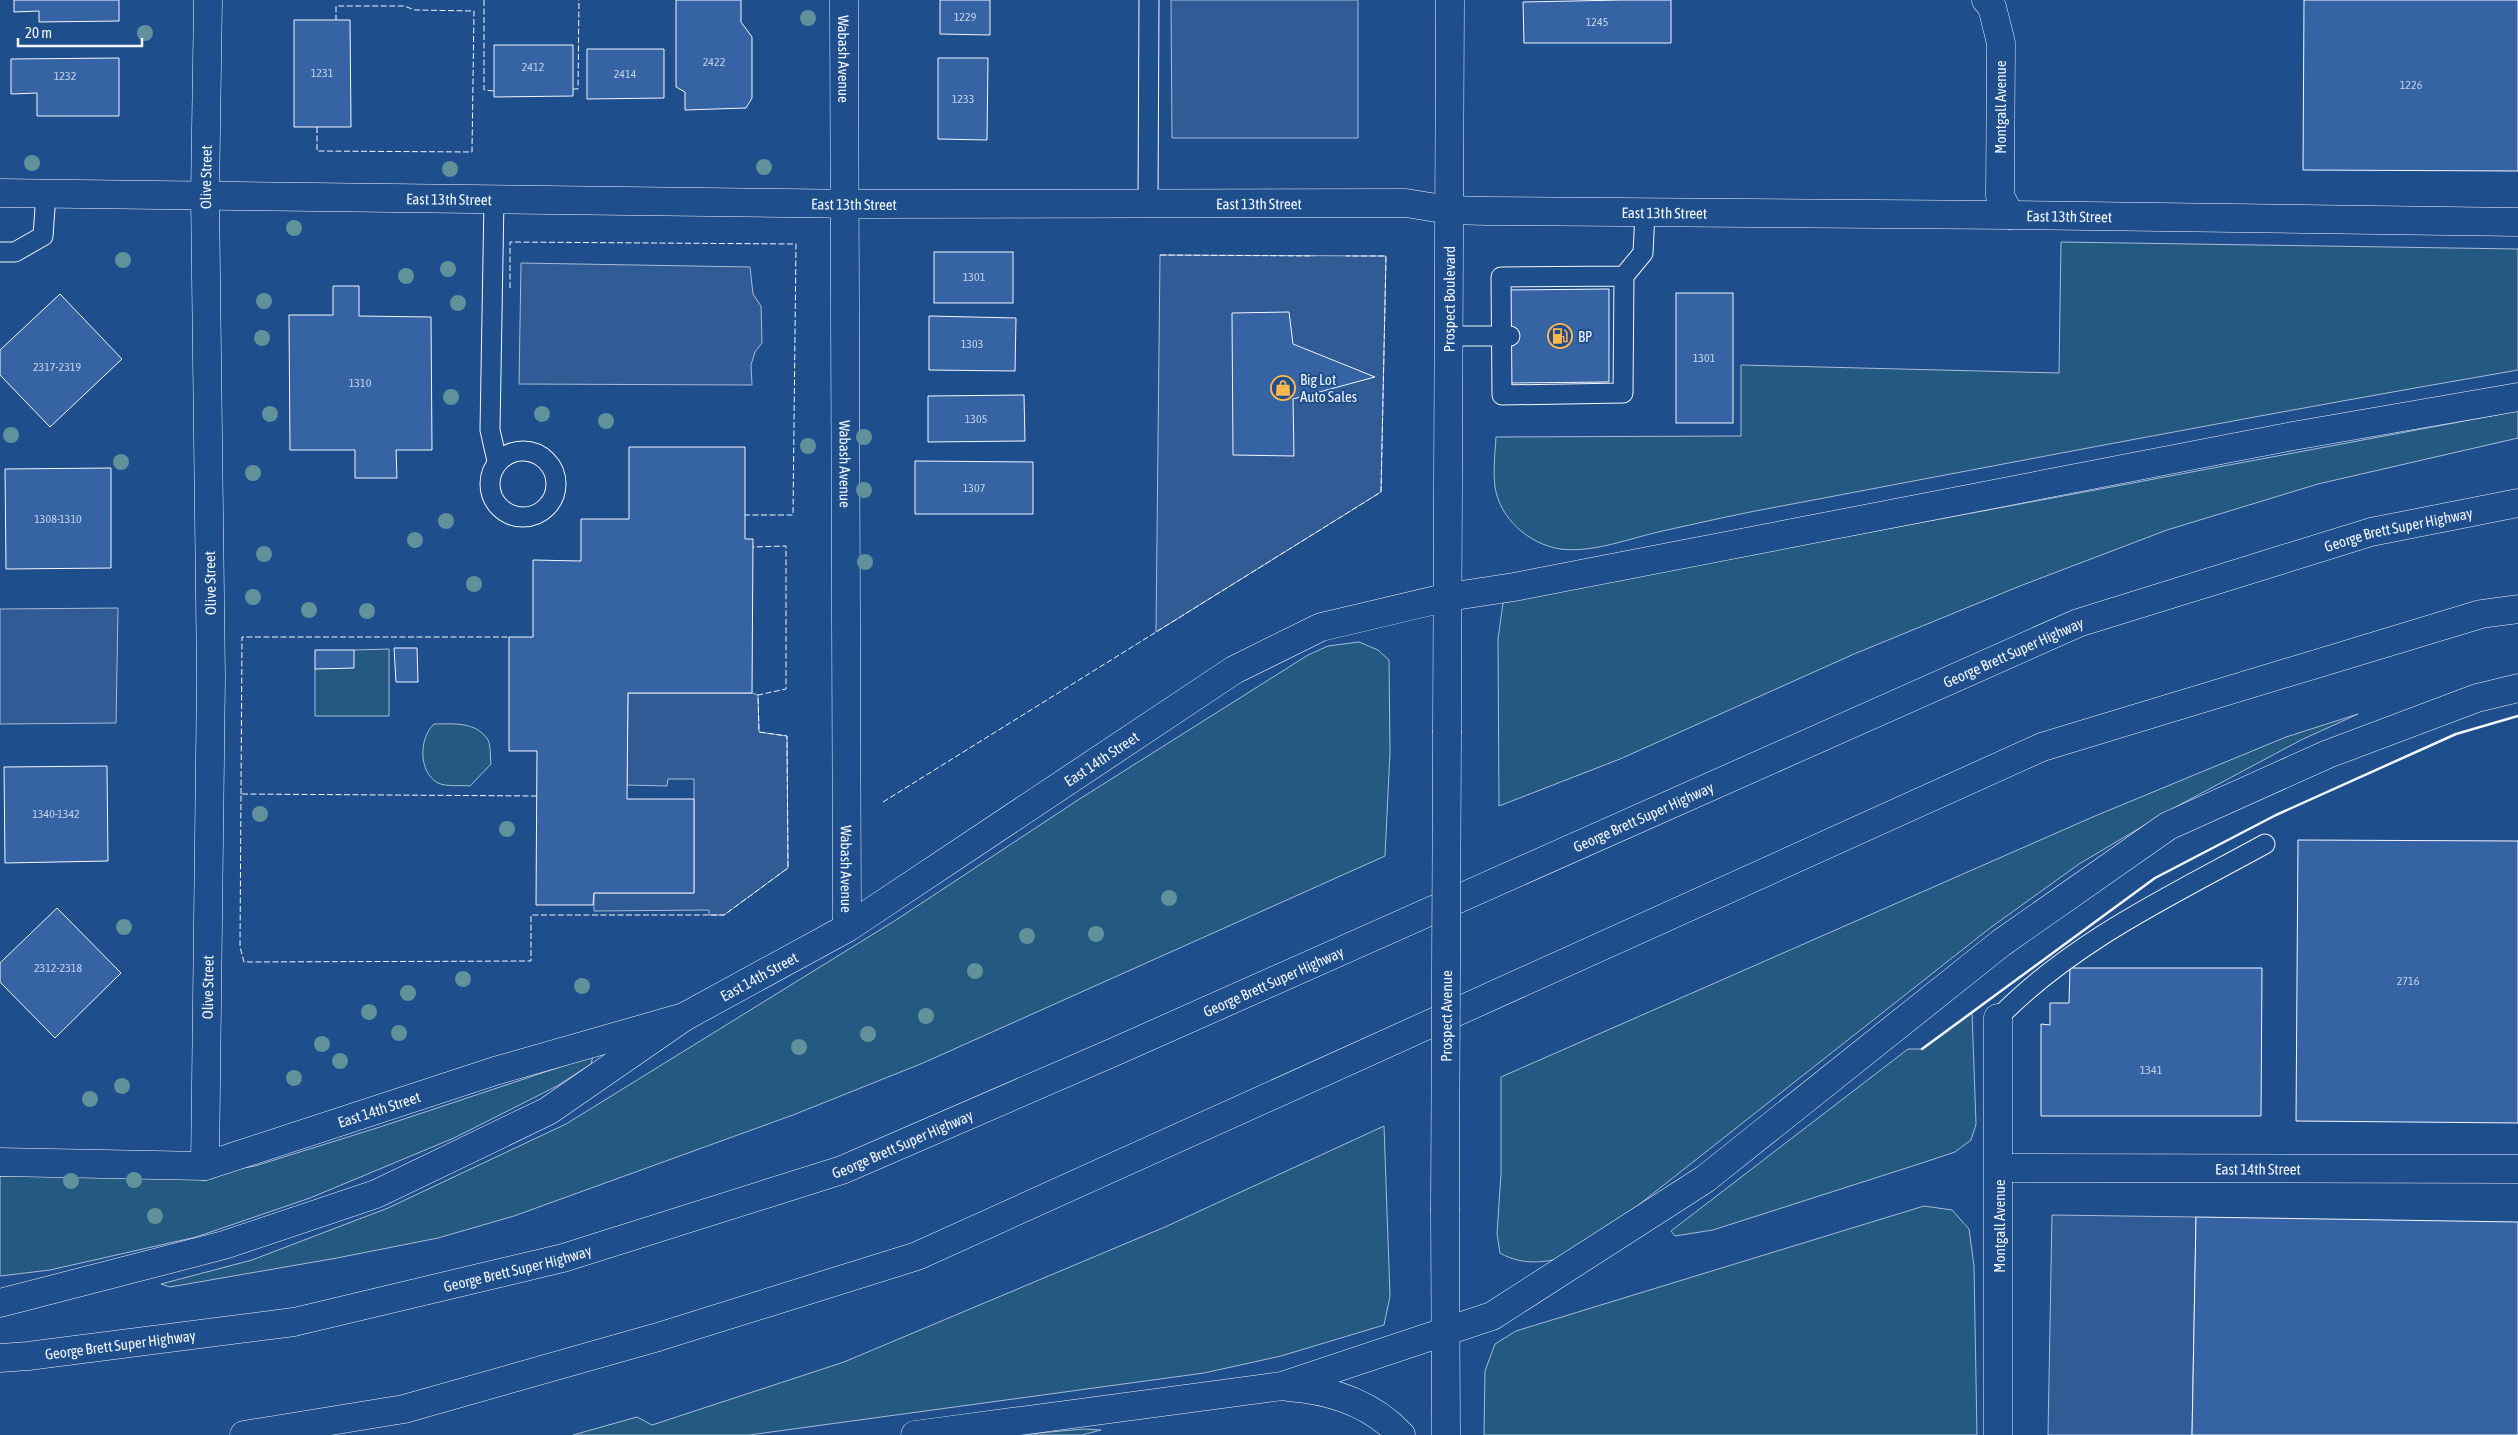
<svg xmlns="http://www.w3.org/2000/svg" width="2518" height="1435" viewBox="0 0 2518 1435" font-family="'Asap Condensed',sans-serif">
  <rect width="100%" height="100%" fill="#1f4e8c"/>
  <g fill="#245a82" stroke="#a8bbd7">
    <path d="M2061,242l457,7v121c-244,42 -488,89 -731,135 -45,8 -89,18 -133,28 -29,7 -63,20 -94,16 -31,-5 -60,-30 -65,-62 -2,-17 0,-34 1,-50l245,-1v-71l318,8z"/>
    <path d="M2518,411v27l-200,46 -151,46 -147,56 -166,68 -234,105 -121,47 -1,-167 5,-36 57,-13z"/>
    <path d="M1359,642l19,8 11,10 1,92 -5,104 -462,207 -130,52 -279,101 -76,22 -101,20 -167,29 -9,-3 91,-24 136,-52 178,-84 330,-204 182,-120 230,-145 20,-9z"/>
    <path d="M389,649v67h-74v-47l39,-19z"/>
    <path d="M2358,714l-57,26 -131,70 -91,54 -89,64 -415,327c-26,7 -51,12 -75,-2l-3,-19 4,-61v-96l594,-261 191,-79z"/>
    <path d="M434,724c19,0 42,-3 54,16 3,6 2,17 3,24l-21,22c-9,-1 -24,1 -32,-3 -20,-11 -19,-45 -4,-59z"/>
    <path d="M1972,1012l4,112 -5,16 -16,12 -33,11 -209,67 -38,6 -4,-5 237,-182h14z"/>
    <path d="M593,1056l-2,8 -34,22 -103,52 -144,60 -114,39 -146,33 -50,6v-100l209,-2 46,-8 125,-39z"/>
    <path d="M1384,1126l6,170 -6,29 -103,31 -77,17 -455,62h-176l64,-18 15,8 192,-63 321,-135z"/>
    <path d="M1924,1206l28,4 17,19 5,37 3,169h-493l1,-64 10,-27 21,-13z"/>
    <path d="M1083,1429l18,1 -19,5h-64z"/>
  </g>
  <g fill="#305b95" stroke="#a8bbd7">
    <path d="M1171,0h187v138h-186z"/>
    <path d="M1160,255l226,1 -5,236 -225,140z"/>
    <path d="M521,263l229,4 3,27 8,12 1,37 -7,9 -4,13 1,20 -233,-1z"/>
    <path d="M118,608l-2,115 -116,1v-115z"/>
    <path d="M628,693h124l6,2 1,37 28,4 1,132 -64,47h-15v-5l-115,1v-18h100v-114h-26l-1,7 -40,-1z"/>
    <path d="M2052,1215l144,2 -4,218h-144z"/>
  </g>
  <g fill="#3563a3" stroke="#f2f6ff">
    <path d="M14,0h105v21l-80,1v-11l-25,1z"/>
    <path d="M676,0h65v22l11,15v61l-6,10 -61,2v-18l-9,-5z"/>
    <path d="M940,0h50v35l-50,-1z"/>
    <path d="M1622,0h49v43h-147l-1,-41z"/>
    <path d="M2304,0h214v171l-215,-1z"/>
    <path d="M294,20h56l1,107h-57z"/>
    <path d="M494,45h79v51l-79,1z"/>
    <path d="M587,49h77v49l-77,1z"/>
    <path d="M119,58v58h-82v-23l-26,1v-35z"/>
    <path d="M938,58h50l-1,82 -49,-1z"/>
    <rect x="934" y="252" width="79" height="51"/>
    <path d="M333,286h26v30l72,1 1,133h-36l1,28h-42v-28h-65l-1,-135h44z"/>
    <path d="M1609,289v93l-99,1 -1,-93z"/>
    <rect x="1676" y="293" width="57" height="130"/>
    <path d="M60,294l62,65 -72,68 -50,-52v-25z"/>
    <path d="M1289,312l4,32 82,33 -82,22 1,57 -61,-1 -1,-142z"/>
    <path d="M929,316l87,2 -1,53 -86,-1z"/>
    <path d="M1024,395l1,46 -97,1v-46z"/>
    <path d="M629,447h116v92h8l-1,154h-124l-1,106h67v94h-100l-1,12h-57l1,-154h-28v-114h24v-77l48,1v-42h48z"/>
    <path d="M915,461l118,1v52h-118z"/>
    <path d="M111,468v100l-105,1 -1,-100z"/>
    <path d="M394,648h23l1,34h-22z"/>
    <path d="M315,650h39v18l-39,1z"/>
    <path d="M107,766l1,95 -103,2 -1,-96z"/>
    <path d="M2298,840l220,1v282l-222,-2z"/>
    <path d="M57,908l64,65 -66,65 -55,-56v-19z"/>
    <path d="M2070,968h192l-1,148h-220v-92l9,1v-22h19z"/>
    <path d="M2196,1217l322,5v213h-326z"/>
  </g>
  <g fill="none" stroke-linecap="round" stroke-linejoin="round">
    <defs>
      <g id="lane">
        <path d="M494,199l-4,231 7,31"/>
        <path d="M1148,203l1,-203"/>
        <path d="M0,252h15l28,-16 3,-42"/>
        <path d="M1624,276l-123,1 1,118 121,-2 1,-117 19,-23 2,-40"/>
        <path d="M1447,336h63"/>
        <circle cx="523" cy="484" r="33"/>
        <path d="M1998,1018c75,-77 174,-123 267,-174"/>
      </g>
      <g id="street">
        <path id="s1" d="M844,0l3,928"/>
        <path d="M1986,0l6,7 9,36 -1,153 10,19"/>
        <path id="s2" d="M0,193l866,11 540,-1 43,7 37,1 524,4 508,7"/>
        <path d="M1998,1018v417"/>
        <path id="s3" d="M205,1166l6,-489 -6,-482 3,-195"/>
        <path id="s4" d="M1999,1168l519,1"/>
      </g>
      <g id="secondary">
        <path id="s5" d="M1447,730l3,-730"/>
        <path id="s6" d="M0,1162l205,4 290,-95 189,-54 163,-89 387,-258 87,-43 127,-30"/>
        <path d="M1445,1211l1,224"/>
      </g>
      <g id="highway">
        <path d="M1448,597l66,-10 779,-151 225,-39"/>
        <path d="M0,1303l224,-58 152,-51 172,-83 136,-94"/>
        <path id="s7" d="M0,1358l28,-2 266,-34 269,-64 279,-88 272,-118 964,-429 293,-91 147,-29"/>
        <path d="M1288,1387c42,3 83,16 113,48"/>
        <path d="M244,1435l160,-26 254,-72 259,-81 1125,-509 439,-133 37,-5"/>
        <path d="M915,1435l367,-49 210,-70 213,-137 296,-236 167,-117 160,-72 149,-56 41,-10"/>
      </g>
    </defs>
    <use href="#lane" stroke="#f2f6ff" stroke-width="21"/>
    <use href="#street" stroke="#f2f6ff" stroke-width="29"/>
    <use href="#secondary" stroke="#f2f6ff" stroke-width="29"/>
    <use href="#highway" stroke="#f2f6ff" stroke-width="29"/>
    <use href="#lane" stroke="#1f4e8c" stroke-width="19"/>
    <use href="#street" stroke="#1f4e8c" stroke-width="28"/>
    <use href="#secondary" stroke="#1f4e8c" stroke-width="28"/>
    <use href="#highway" stroke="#1f4e8c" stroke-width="28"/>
    <defs>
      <g id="secondary-bridge">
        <path id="s8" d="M1445,1211l2,-481"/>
      </g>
    </defs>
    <use href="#secondary-bridge" stroke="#f2f6ff" stroke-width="29" stroke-linecap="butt"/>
    <use href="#secondary-bridge" stroke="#1f4e8c" stroke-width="28"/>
    <g stroke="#f2f6ff" stroke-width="1" stroke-dasharray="6 2.5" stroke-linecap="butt">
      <path d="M484,0v90l10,1"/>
      <path d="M573,89h5l1,-89"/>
      <path d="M317,127v24l155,1 2,-141 -59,-1 -11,-4h-68v14"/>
      <path d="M1160,255l154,1"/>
      <path d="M510,288v-46l286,2 -3,271h-48"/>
      <path d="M241,794l1,-157h267"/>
      <path d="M537,796l-296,-2 -1,153 4,15 287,-1v-46h193l64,-47 -1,-132 -28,-4 -1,-37 28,-6v-143l-33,1"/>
      <path d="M883,802l498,-310 5,-236h-40"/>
    </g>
    <path stroke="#f2f6ff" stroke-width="2.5" d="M1922,1049l233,-171 121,-63 180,-81 62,-18"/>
  </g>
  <g fill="#61919a">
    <circle cx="808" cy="18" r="8"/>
    <circle cx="145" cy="33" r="8"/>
    <circle cx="32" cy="163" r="8"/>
    <circle cx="764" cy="167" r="8"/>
    <circle cx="450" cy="169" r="8"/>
    <circle cx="294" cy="228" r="8"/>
    <circle cx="123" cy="260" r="8"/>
    <circle cx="448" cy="269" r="8"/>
    <circle cx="406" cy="276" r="8"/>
    <circle cx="264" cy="301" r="8"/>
    <circle cx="458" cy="303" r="8"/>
    <circle cx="262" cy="338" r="8"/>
    <circle cx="451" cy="397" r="8"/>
    <circle cx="270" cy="414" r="8"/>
    <circle cx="542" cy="414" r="8"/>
    <circle cx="606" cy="421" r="8"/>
    <circle cx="11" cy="435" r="8"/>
    <circle cx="864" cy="437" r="8"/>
    <circle cx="808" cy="446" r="8"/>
    <circle cx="121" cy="462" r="8"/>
    <circle cx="253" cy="473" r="8"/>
    <circle cx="864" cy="490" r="8"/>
    <circle cx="446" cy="521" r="8"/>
    <circle cx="415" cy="540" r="8"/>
    <circle cx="264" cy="554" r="8"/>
    <circle cx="865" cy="562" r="8"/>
    <circle cx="474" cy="584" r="8"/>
    <circle cx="253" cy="597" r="8"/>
    <circle cx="309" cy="610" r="8"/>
    <circle cx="367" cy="611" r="8"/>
    <circle cx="260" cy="814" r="8"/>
    <circle cx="507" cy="829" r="8"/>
    <circle cx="1169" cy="898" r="8"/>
    <circle cx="124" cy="927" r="8"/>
    <circle cx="1096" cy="934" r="8"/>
    <circle cx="1027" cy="936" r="8"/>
    <circle cx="975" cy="971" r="8"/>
    <circle cx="463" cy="979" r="8"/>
    <circle cx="582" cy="986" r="8"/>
    <circle cx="408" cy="993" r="8"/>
    <circle cx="369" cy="1012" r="8"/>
    <circle cx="926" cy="1016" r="8"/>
    <circle cx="399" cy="1033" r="8"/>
    <circle cx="868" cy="1034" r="8"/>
    <circle cx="322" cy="1044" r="8"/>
    <circle cx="799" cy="1047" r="8"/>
    <circle cx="340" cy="1061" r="8"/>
    <circle cx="294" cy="1078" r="8"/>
    <circle cx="122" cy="1086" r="8"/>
    <circle cx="90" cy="1099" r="8"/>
    <circle cx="134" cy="1180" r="8"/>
    <circle cx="71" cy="1181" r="8"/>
    <circle cx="155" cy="1216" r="8"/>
  </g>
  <defs>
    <symbol id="fuel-ring" viewBox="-11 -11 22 22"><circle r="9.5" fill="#1f4e8c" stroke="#ffb74d" stroke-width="1.5"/><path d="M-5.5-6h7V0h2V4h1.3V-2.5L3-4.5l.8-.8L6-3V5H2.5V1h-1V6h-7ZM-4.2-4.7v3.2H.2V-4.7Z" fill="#ffb74d"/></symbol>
    <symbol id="shop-ring" viewBox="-11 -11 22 22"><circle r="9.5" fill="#1f4e8c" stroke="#ffb74d" stroke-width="1.5"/><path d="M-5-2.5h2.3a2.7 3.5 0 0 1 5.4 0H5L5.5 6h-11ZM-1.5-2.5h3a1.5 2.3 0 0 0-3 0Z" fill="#ffb74d"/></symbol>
  </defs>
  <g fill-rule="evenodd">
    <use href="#fuel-ring" x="1546" y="322" width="28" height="28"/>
    <use href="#shop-ring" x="1269" y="374" width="28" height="28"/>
  </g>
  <g text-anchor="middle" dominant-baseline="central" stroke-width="4" stroke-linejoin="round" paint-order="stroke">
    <g font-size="12" fill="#c3d1e8">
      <text x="965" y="17">1229</text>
      <text x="1597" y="22">1245</text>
      <text x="714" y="62">2422</text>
      <text x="533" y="67">2412</text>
      <text x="322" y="73">1231</text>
      <text x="625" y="74">2414</text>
      <text x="65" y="76">1232</text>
      <text x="2411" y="85">1226</text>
      <text x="963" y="99">1233</text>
      <text x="974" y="277">1301</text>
      <text x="972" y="344">1303</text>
      <text x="1704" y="358">1301</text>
      <text x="57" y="367">2317-2319</text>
      <text x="360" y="383">1310</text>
      <text x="976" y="419">1305</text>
      <text x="974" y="488">1307</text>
      <text x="58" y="519">1308-1310</text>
      <text x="56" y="814">1340-1342</text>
      <text x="58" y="968">2312-2318</text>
      <text x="2408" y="981">2716</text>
      <text x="2151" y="1070">1341</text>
    </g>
    <g font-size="15" fill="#f2f6ff" stroke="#1f4e8c">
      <text stroke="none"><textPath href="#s1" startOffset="59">Wabash Avenue</textPath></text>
      <text transform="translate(2000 107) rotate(-90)">Montgall Avenue</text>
      <text stroke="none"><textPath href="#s3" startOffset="989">Olive Street</textPath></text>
      <text stroke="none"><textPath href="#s2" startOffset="449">East 13th Street</textPath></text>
      <text stroke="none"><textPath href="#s2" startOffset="854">East 13th Street</textPath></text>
      <text stroke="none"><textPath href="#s2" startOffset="1259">East 13th Street</textPath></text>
      <text stroke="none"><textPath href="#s2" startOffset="1665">East 13th Street</textPath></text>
      <text stroke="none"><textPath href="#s2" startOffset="2070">East 13th Street</textPath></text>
      <text stroke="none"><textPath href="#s5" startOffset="431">Prospect Boulevard</textPath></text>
      <text stroke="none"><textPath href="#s1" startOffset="464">Wabash Avenue</textPath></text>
      <text stroke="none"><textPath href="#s7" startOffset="2551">George Brett Super Highway</textPath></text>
      <text transform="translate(210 583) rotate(-91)">Olive Street</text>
      <text stroke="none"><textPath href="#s7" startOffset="2146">George Brett Super Highway</textPath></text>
      <text stroke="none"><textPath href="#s6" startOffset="1198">East 14th Street</textPath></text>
      <text stroke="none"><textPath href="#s7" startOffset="1741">George Brett Super Highway</textPath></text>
      <text stroke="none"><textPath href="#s1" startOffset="869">Wabash Avenue</textPath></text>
      <text stroke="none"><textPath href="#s6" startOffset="792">East 14th Street</textPath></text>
      <text stroke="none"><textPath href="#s7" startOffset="1336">George Brett Super Highway</textPath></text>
      <text stroke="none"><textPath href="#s3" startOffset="179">Olive Street</textPath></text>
      <text stroke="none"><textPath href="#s8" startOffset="195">Prospect Avenue</textPath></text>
      <text stroke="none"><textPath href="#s6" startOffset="388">East 14th Street</textPath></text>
      <text stroke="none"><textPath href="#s7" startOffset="931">George Brett Super Highway</textPath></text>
      <text stroke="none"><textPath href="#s4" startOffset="259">East 14th Street</textPath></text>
      <text transform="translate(1999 1226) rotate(-90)">Montgall Avenue</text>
      <text stroke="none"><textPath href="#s7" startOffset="526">George Brett Super Highway</textPath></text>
      <text stroke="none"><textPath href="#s7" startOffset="121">George Brett Super Highway</textPath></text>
    </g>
    <g font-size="15" fill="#f2f6ff" stroke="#1f4e8c" text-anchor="start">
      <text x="1578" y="336">BP</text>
      <text x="1300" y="379">Big Lot<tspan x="1300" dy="17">Auto Sales</tspan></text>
    </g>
  </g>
  <path d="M18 38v8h124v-8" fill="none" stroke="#f2f6ff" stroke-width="2.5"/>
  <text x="25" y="38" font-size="15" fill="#f2f6ff" stroke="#1f4e8c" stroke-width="4" paint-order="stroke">20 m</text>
</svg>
